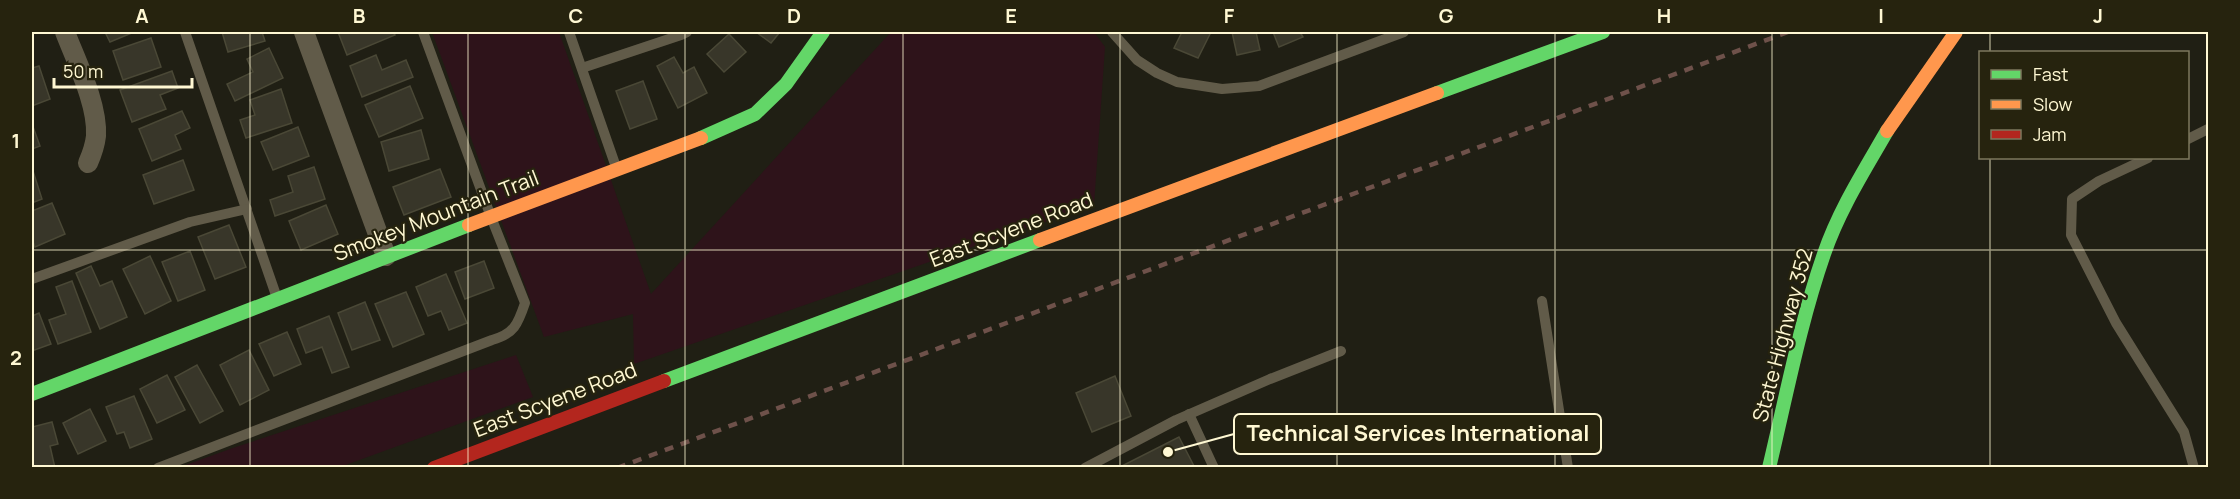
<svg xmlns="http://www.w3.org/2000/svg" width="2240" height="499" viewBox="0 0 2240 499" font-family="Manrope,sans-serif">
  <rect width="100%" height="100%" fill="#201f14"/>
  <g fill="#2e131a">
    <path d="M432,32h127l92,262 240,-262h203l11,15 -11,158 -460,159 -1,-50 -89,23z"/>
    <path d="M516,355l17,42 -193,70h-160l53,-19z"/>
  </g>
  <g fill="#383629" stroke="#4a4836" stroke-width="1.5">
    <path d="M105,32h29l-24,10z"/>
    <path d="M222,32h40l3,9 -37,11z"/>
    <path d="M338,32h55l2,3 -48,20z"/>
    <path d="M756,32h24l-9,11z"/>
    <path d="M1182,32h29l-13,26 -24,-10z"/>
    <path d="M1232,32h24l4,18 -23,5z"/>
    <path d="M1273,32h27l3,5 -24,10z"/>
    <path d="M729,34l17,18 -22,20 -17,-18z"/>
    <path d="M151,38l10,29 -38,13 -10,-29z"/>
    <path d="M269,48l14,30 -48,23 -8,-17 26,-12 -6,-13z"/>
    <path d="M376,55l6,15 24,-10 7,17 -51,20 -12,-31z"/>
    <path d="M674,57l9,16 11,-6 13,26 -29,15 -21,-42z"/>
    <path d="M39,66l11,33 -18,7v-38z"/>
    <path d="M172,71l6,17 -18,7 6,14 -34,13 -12,-32z"/>
    <path d="M643,81l14,38 -27,10 -14,-38z"/>
    <path d="M410,86l13,32 -44,19 -14,-32z"/>
    <path d="M281,89l11,34 -46,15 -6,-18 15,-5 -5,-15z"/>
    <path d="M182,111l8,17 -15,7 6,14 -29,12 -13,-32z"/>
    <path d="M32,124l8,22 -8,3z"/>
    <path d="M298,127l11,29 -36,14 -12,-28z"/>
    <path d="M421,130l8,29 -40,12 -8,-29z"/>
    <path d="M183,160l11,30 -40,14 -11,-29z"/>
    <path d="M314,167l11,32 -50,17 -5,-16 23,-8 -5,-16z"/>
    <path d="M32,168l10,31 -10,4z"/>
    <path d="M440,169l11,28 -47,18 -11,-28z"/>
    <path d="M52,203l13,31 -30,13 -3,-8v-28z"/>
    <path d="M326,205l12,29 -37,16 -12,-29z"/>
    <path d="M229,225l17,42 -31,12 -17,-42z"/>
    <path d="M190,251l15,39 -27,11 -16,-39z"/>
    <path d="M150,256l21,45 -26,13 -22,-45z"/>
    <path d="M484,261l10,27 -29,11 -10,-27z"/>
    <path d="M91,266l9,20 12,-5 15,36 -27,12 -24,-56z"/>
    <path d="M446,274l21,49 -18,7 -8,-19 -13,5 -12,-29z"/>
    <path d="M72,281l19,51 -33,12 -9,-24 17,-6 -10,-27z"/>
    <path d="M406,292l18,42 -31,13 -18,-43z"/>
    <path d="M365,302l15,38 -28,10 -14,-37z"/>
    <path d="M39,313l12,31 -19,7v-35z"/>
    <path d="M329,316l20,51 -17,6 -10,-26 -16,6 -9,-24z"/>
    <path d="M287,332l14,32 -27,12 -15,-32z"/>
    <path d="M249,350l20,40 -29,15 -20,-40z"/>
    <path d="M197,365l26,46 -23,12 -25,-46z"/>
    <path d="M167,375l18,35 -28,13 -17,-34z"/>
    <path d="M1115,376l16,40 -39,16 -16,-39z"/>
    <path d="M134,396l18,43 -22,9 -6,-16 -7,2 -11,-27z"/>
    <path d="M90,409l16,32 -28,13 -15,-31z"/>
    <path d="M52,422l6,22 -8,2 5,22h-23v-41z"/>
    <path d="M1179,437l16,31h-77z"/>
  </g>
  <g fill="none" stroke-linecap="round" stroke-linejoin="round">
    <g stroke="#615b49" stroke-width="10">
      <path d="M185,32l92,266"/>
      <path d="M569,32l47,135"/>
      <path d="M1112,32l25,28 20,13 20,9 45,7 37,-3 145,-54"/>
      <path d="M582,68l99,-33 6,-3"/>
      <path d="M2188,139l20,-10"/>
      <path d="M2148,158l-49,23 -27,18 -1,36 45,88 68,109 10,36"/>
      <path d="M32,279l158,-57 57,-13"/>
      <path d="M1542,301l26,167"/>
      <path d="M1189,414l25,54"/>
      <path d="M158,468l334,-128c22,-6 26,-16 33,-37l-34,-86 -68,-185"/>
      <path d="M1085,468l91,-48 94,-41 71,-28"/>
    </g>
    <g stroke="#615b49" stroke-width="20">
      <path d="M65,32c11,29 33,72 31,104 -1,9 -4,18 -8,27"/>
      <path d="M304,32l82,224"/>
    </g>
    <g stroke="#63d668" stroke-width="14">
      <path d="M1437,93l166,-61"/>
      <path d="M701,138l54,-24 31,-30 37,-52"/>
      <path d="M664,381l376,-141"/>
      <path d="M32,394l437,-169"/>
      <path d="M1769,468c17,-71 31,-145 55,-214 15,-44 40,-83 63,-123"/>
    </g>
    <g stroke="#ff974d" stroke-width="14">
      <path d="M1887,131l69,-99"/>
      <path d="M469,225l232,-87"/>
      <path d="M1040,240l397,-147"/>
    </g>
    <path stroke="#b3261e" stroke-width="14" d="M434,468l230,-87"/>
    <path stroke="#6e514a" stroke-width="4.5" stroke-dasharray="9 8" stroke-linecap="butt" d="M617,468l1171,-436"/>
  </g>
  <path fill="none" stroke="#fff8d3" stroke-width="1.5" stroke-opacity="0.55" d="M250,32v436M468,32v436M685,32v436M903,32v436M1120,32v436M1337,32v436M1555,32v436M1772,32v436M1990,32v20M1990,158v310M32,250h2176"/>
  <g text-anchor="middle" dominant-baseline="central" stroke-width="4.5" stroke-linejoin="round" paint-order="stroke">
    <g font-size="21" fill="#fff8d3" stroke="#26230e">
      <text transform="translate(436 215) rotate(-21)">Smokey Mountain Trail</text>
      <text transform="translate(1011 229) rotate(-21)">East Scyene Road</text>
      <text transform="translate(1782 335) rotate(-75)">State Highway 352</text>
      <text transform="translate(555 399) rotate(-21)">East Scyene Road</text>
    </g>
  </g>
  <path fill="none" stroke="#fff8d3" stroke-width="2" d="M1168 452L1234 434"/>
  <circle fill="#fff8d3" stroke="#26230e" stroke-width="2" cx="1168" cy="452" r="6"/>
  <rect fill="#26230e" stroke="#fff8d3" stroke-width="2" x="1234" y="414" width="367" height="40" rx="6"/>
  <g font-size="22" text-anchor="middle" font-weight="bold" fill="#fff8d3">
    <text x="1418" y="441">Technical Services International</text>
  </g>
  <rect width="2240" height="499" fill="none" stroke="#26230e" stroke-width="66"/>
  <rect x="1979" y="51" width="210" height="108" fill="#26230e" stroke="#7d785d" stroke-width="1.5"/>
  <rect x="1991" y="70" width="30" height="9" fill="#63d668" stroke="#7d785d" stroke-width="1.5"/>
  <text x="2033" y="81" font-size="18" fill="#fff8d3">Fast</text>
  <rect x="1991" y="100" width="30" height="9" fill="#ff974d" stroke="#7d785d" stroke-width="1.5"/>
  <text x="2033" y="111" font-size="18" fill="#fff8d3">Slow</text>
  <rect x="1991" y="130" width="30" height="9" fill="#b3261e" stroke="#7d785d" stroke-width="1.5"/>
  <text x="2033" y="141" font-size="18" fill="#fff8d3">Jam</text>
  <path d="M54 78v9h138v-9" fill="none" stroke="#fff8d3" stroke-width="3"/>
  <text x="63" y="78" font-size="18" fill="#fff8d3" stroke="#26230e" stroke-width="4.5" paint-order="stroke">50 m</text>
  <rect x="33" y="33" width="2174" height="433" fill="none" stroke="#fff8d3" stroke-width="2"/>
  <g font-size="20" text-anchor="middle" font-weight="bold" fill="#fff8d3">
    <text x="142" y="23">A</text>
    <text x="359" y="23">B</text>
    <text x="576" y="23">C</text>
    <text x="794" y="23">D</text>
    <text x="1011" y="23">E</text>
    <text x="1229" y="23">F</text>
    <text x="1446" y="23">G</text>
    <text x="1664" y="23">H</text>
    <text x="1881" y="23">I</text>
    <text x="2098" y="23">J</text>
    <text x="16" y="148">1</text>
    <text x="16" y="365">2</text>
  </g>
</svg>
